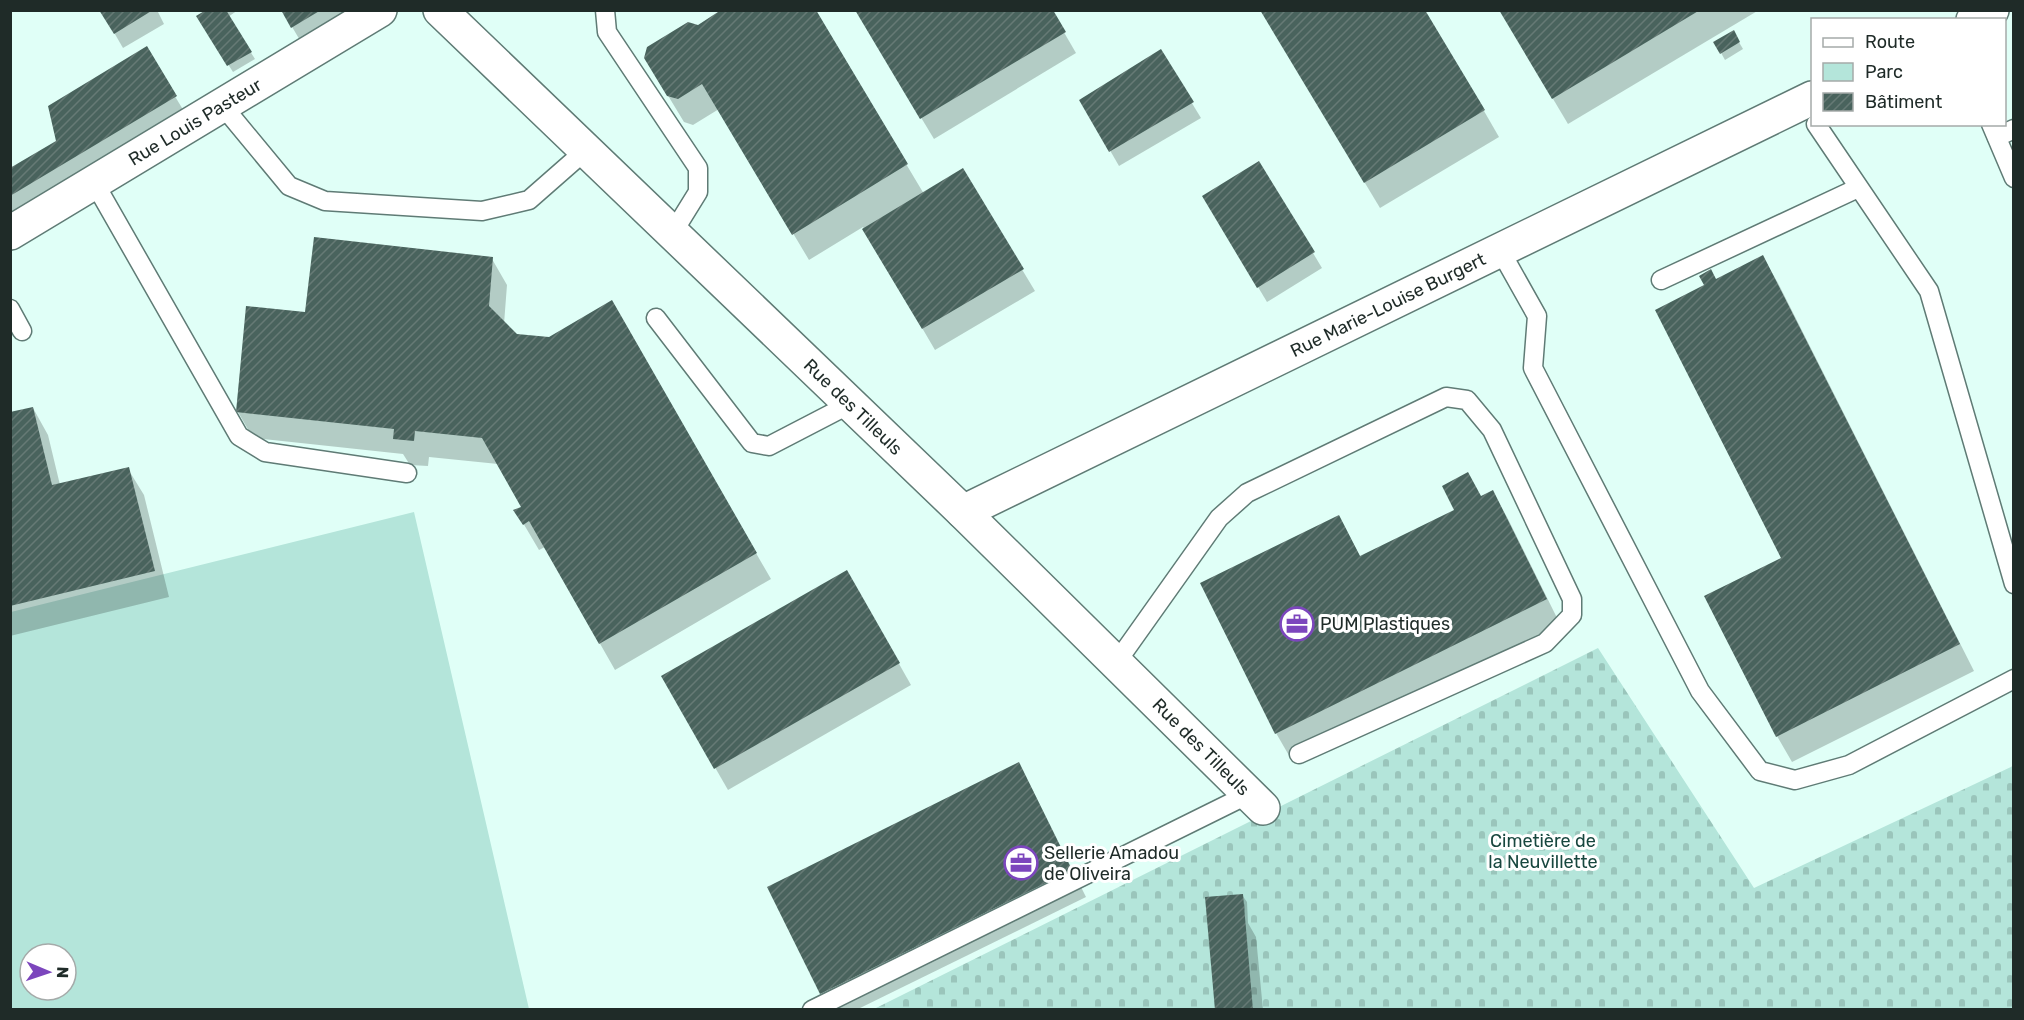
<svg xmlns="http://www.w3.org/2000/svg" width="2024" height="1020" viewBox="0 0 2024 1020" font-family="Rubik,sans-serif">
  <defs>
    <pattern id="cemetery-stones" width="16" height="16" patternUnits="userSpaceOnUse" patternTransform="scale(1.5)"><rect width="16" height="16" fill="#b4e5da"/><path d="M2 7V4a2 2 0 0 1 4 0v3zM10 15v-3a2 2 0 0 1 4 0v3z" fill="#9ac5bb"/></pattern>
    <pattern id="building-hatch" width="6" height="6" patternUnits="userSpaceOnUse" patternTransform="scale(1.5)"><rect width="6" height="6" fill="#49635d"/><path d="M-1 1l2-2M0 6l6-6M5 7l2-2" fill="none" stroke="#667a75"/></pattern>
  </defs>
  <rect width="100%" height="100%" fill="#e0fff7"/>
  <path fill="url(#cemetery-stones)" d="M1598,648l156,240 259,-122v243l-1141,1z"/>
  <path fill="#b4e5da" fill-rule="evenodd" d="M414,512l115,497h-517l-1,-397zM30,954h36v36h-36z"/>
  <g fill="#0003">
    <path d="M101,10h56l7,14 -41,24z"/>
    <path d="M209,10h29l-10,7 27,42 -22,13 -35,-55z"/>
    <path d="M282,10h71l-52,32z"/>
    <path d="M814,10l110,184 38,-24 73,121 -100,59 -72,-123 -54,33 -90,-151 -26,16 -9,-3 -23,-38 37,-57z"/>
    <path d="M856,10h195l25,43 -142,86z"/>
    <path d="M1261,10l223,101 15,26 -119,71z"/>
    <path d="M1500,10h259l-191,114z"/>
    <path d="M1733,32l10,17 -18,11 -10,-18z"/>
    <path d="M146,48l42,70 -178,106v-54l48,-28z"/>
    <path d="M1160,51l41,67 -82,48 -38,-66z"/>
    <path d="M1259,163l63,105 -55,34 -63,-105z"/>
    <path d="M1763,257l15,26 196,388 -182,91 -15,-26 6,-177 -67,-279z"/>
    <path d="M492,259l15,26 -3,39 12,12 33,3 62,-37 160,277 -156,91 -70,-123 -6,3 -23,-39 7,-4 -25,-43 -69,-7 -1,9 -18,-1 -7,-11 -150,-16 -15,-26 69,-98z"/>
    <path d="M33,408l15,27 12,50 68,-16 16,26 25,102 -159,39v-222z"/>
    <path d="M1493,492l15,27 53,107 -270,133 -15,-26 77,-190 8,15z"/>
    <path d="M847,572l64,113 -183,105 -65,-113z"/>
    <path d="M1018,764l15,27 53,106 -230,113h-25l-10,-17z"/>
    <path d="M1242,895l5,7 1,21 8,14 7,73h-47z"/>
  </g>
  <g fill="url(#building-hatch)">
    <path d="M99,10h54l-39,24z"/>
    <path d="M206,10h20l26,42 -25,14 -31,-50z"/>
    <path d="M281,10h40l-30,18z"/>
    <path d="M721,10h95l92,154 -116,71 -90,-151 -24,15 -11,-3 -23,-38 3,-11 41,-25 10,3z"/>
    <path d="M855,10h198l13,22 -146,87z"/>
    <path d="M1260,10h165l60,100 -121,73z"/>
    <path d="M1499,10h201l-148,89z"/>
    <path d="M1734,30l6,12 -20,12 -7,-12z"/>
    <path d="M147,46l30,50 -167,100v-28l46,-27 -8,-35z"/>
    <path d="M1161,49l33,53 -85,50 -30,-52z"/>
    <path d="M1259,161l56,91 -58,36 -55,-92z"/>
    <path d="M963,168l61,101 -102,60 -60,-100z"/>
    <path d="M314,237l179,20 -4,49 28,28 32,3 63,-37 145,253 -158,91 -70,-123 -6,4 -10,-15 8,-3 -39,-69 -67,-7 -1,10 -21,-2 1,-10 -158,-17 10,-106 59,6z"/>
    <path d="M1763,255l197,389 -184,93 -72,-141 77,-38 -126,-248 49,-25 -5,-9 12,-7 5,10z"/>
    <path d="M33,407l19,78 77,-18 26,104 -145,35v-194z"/>
    <path d="M1468,472l13,24 12,-6 54,109 -272,135 -75,-151 139,-68 21,41 94,-46 -12,-24z"/>
    <path d="M847,570l53,93 -186,106 -53,-93z"/>
    <path d="M1019,762l53,108 -252,124 -53,-107z"/>
    <path d="M1243,894l10,116h-38l-10,-113z"/>
  </g>
  <g fill="none" stroke-linecap="round" stroke-linejoin="round">
    <defs>
      <g id="lane">
        <path d="M605,10l2,22 91,136v24l-26,42"/>
        <path d="M222,105l67,81 36,15 157,10 47,-11 57,-50"/>
        <path d="M1816,124l113,167 85,293"/>
        <path d="M1991,124l23,54"/>
        <path d="M1997,137l17,-8"/>
        <path d="M94,182l145,254 26,16 142,21"/>
        <path d="M1500,250l37,66 -4,52 167,323 60,80 35,9 54,-15 165,-86"/>
        <path d="M1661,280l197,-92"/>
        <path d="M10,309l12,22"/>
        <path d="M656,318l96,125 17,3 81,-42"/>
        <path d="M1116,663l103,-145 28,-25 199,-96 21,3 25,30 80,169v16l-27,28 -246,111"/>
        <path d="M812,1010l437,-216"/>
      </g>
      <g id="street">
        <path d="M440,10l523,502 300,296"/>
        <path d="M1973,20l19,-10"/>
        <path d="M10,233l370,-223"/>
        <path d="M963,512l849,-414"/>
      </g>
    </defs>
    <use href="#lane" stroke="#5f7b75" stroke-width="21"/>
    <use href="#street" stroke="#5f7b75" stroke-width="36"/>
    <use href="#lane" stroke="#fff" stroke-width="18"/>
    <use href="#street" stroke="#fff" stroke-width="33"/>
  </g>
  <defs>
    <symbol id="office-ring" viewBox="-11 -11 22 22"><circle r="9.5" fill="#fff" stroke="#7c46bd" stroke-width="1.5"/><path d="M-6-3h4V-5.5h4V-3h4V5H-6ZM-1-4.5V-3h2v-1.5ZM-6 0V1H6V0Z" fill="#7c46bd"/></symbol>
  </defs>
  <g fill-rule="evenodd">
    <use href="#office-ring" x="1278" y="605" width="38" height="38"/>
    <use href="#office-ring" x="1002" y="844" width="38" height="38"/>
  </g>
  <g text-anchor="middle" dominant-baseline="central" stroke-width="6" stroke-linejoin="round" paint-order="stroke">
    <g font-size="18" fill="#1f2b28" stroke="#fff">
      <text transform="translate(195 122) rotate(-31)">Rue Louis Pasteur</text>
      <text transform="translate(1388 305) rotate(-26)">Rue Marie-Louise Burgert</text>
      <text transform="translate(853 407) rotate(44)">Rue des Tilleuls</text>
      <text transform="translate(1201 747) rotate(45)">Rue des Tilleuls</text>
    </g>
    <g font-size="18" fill="#1f2b28" stroke="#fff" text-anchor="start">
      <text x="1320" y="624">PUM Plastiques</text>
      <text x="1044" y="853">Sellerie Amadou<tspan x="1044" dy="21">de Oliveira</tspan></text>
    </g>
    <g font-size="18" fill="#18473f" stroke="#fff">
      <text x="1543" y="841">Cimetière de<tspan x="1543" dy="21">la Neuvillette</tspan></text>
    </g>
  </g>
  <rect width="2024" height="1020" fill="none" stroke="#1f2b28" stroke-width="24"/>
  <rect x="1811" y="18" width="195" height="108" fill="#ffffff" stroke="#a5aaa9" stroke-width="1.5"/>
  <rect x="1823" y="38" width="30" height="9" fill="#ffffff" stroke="#a5aaa9" stroke-width="1.5"/>
  <text x="1865" y="48" font-size="18" fill="#1f2b28">Route</text>
  <rect x="1823" y="63" width="30" height="18" fill="#b4e5da" stroke="#a5aaa9" stroke-width="1.5"/>
  <text x="1865" y="78" font-size="18" fill="#1f2b28">Parc</text>
  <rect x="1823" y="93" width="30" height="18" fill="url(#building-hatch)" stroke="#a5aaa9" stroke-width="1.5"/>
  <text x="1865" y="108" font-size="18" fill="#1f2b28">Bâtiment</text>
  <g transform="translate(48 972) rotate(92)"><circle r="28" fill="#ffffff" stroke="#a5aaa9" stroke-width="1.5"/>
  <path d="M0-4.5L10 22L0 15L-10 22Z" fill="#7c46bd"/>
  <text y="-9" font-size="16" font-weight="bold" text-anchor="middle" fill="#1f2b28">N</text>
  </g>
</svg>
